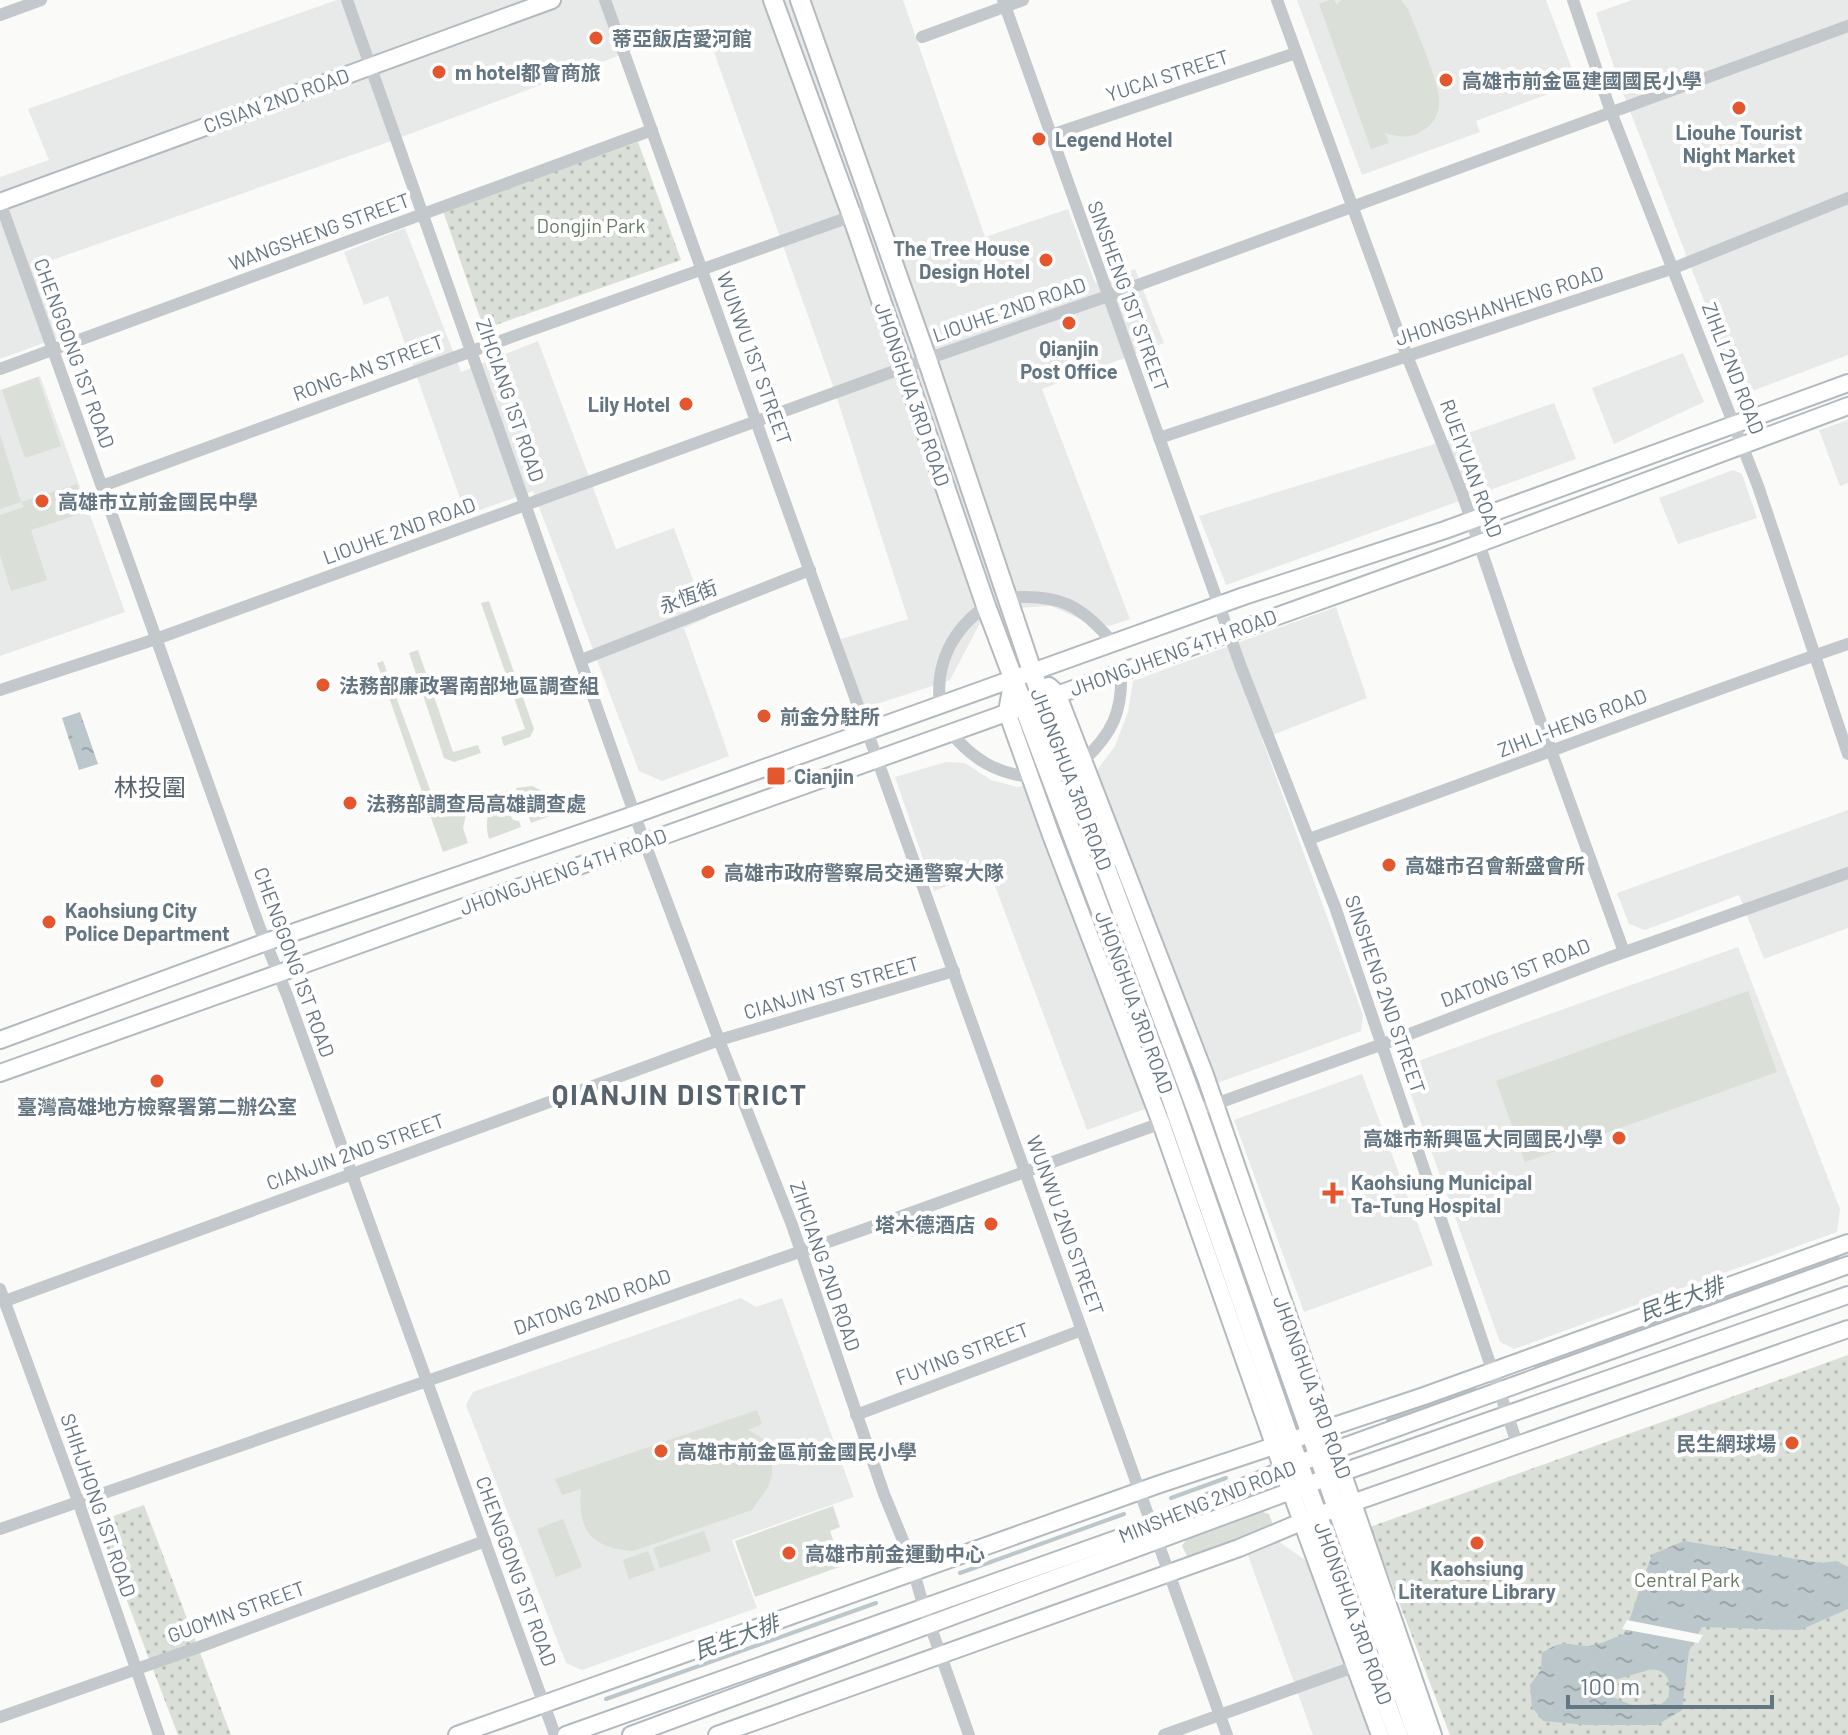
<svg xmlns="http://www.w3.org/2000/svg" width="1848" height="1735" viewBox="0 0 1848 1735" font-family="Barlow,'Noto Sans TC',sans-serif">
  <defs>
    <pattern id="park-dots" width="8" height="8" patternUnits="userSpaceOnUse" patternTransform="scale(2)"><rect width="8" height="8" fill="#dadfd7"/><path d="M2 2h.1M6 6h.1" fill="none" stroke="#b4b9b4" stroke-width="1.8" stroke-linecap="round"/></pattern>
    <pattern id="water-ripples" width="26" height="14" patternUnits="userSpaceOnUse" patternTransform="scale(2)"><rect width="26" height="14" fill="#bbc7cb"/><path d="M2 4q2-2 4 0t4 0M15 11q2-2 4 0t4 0" fill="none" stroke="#9ca6aa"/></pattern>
  </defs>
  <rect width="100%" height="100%" fill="#fafaf8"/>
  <g fill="#e8e9e9">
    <path d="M337,0h566l82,237 83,-28 27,74 40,-14 29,74 -122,46 88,230 -21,7 -22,-4 -36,-16 -35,2 -37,17 -29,55 -88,29 -21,-70 67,-20 -76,-236 -127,-356 -74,24 -256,96 -340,119 22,72 -57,21v-182l49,-17 -21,-51z"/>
    <path d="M1297,0h249l26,69 -13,21 -83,31 4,11 -118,43z"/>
    <path d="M1632,0h216v355l-96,36 -17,-11 -114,-292 -25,-75z"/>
    <path d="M405,228l56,144 77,-31 78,208 58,-21 33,90 -23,10 45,128 -67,25 -23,-10 -106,-280 -67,24 -78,-219 -24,9 -20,-53z"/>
    <path d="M1683,353l21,49 -90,42 -22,-56z"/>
    <path d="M40,376l85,236 -125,44v-266z"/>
    <path d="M1554,403l22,56 -350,126 -27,-69 252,-77z"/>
    <path d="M1848,420v63l-8,3 -21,-56z"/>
    <path d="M1733,470l9,4 15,44 -79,26 -19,-46z"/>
    <path d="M1336,607l31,91 -105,41 101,276 -2,16 -274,99 -98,-260 -55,21 -39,-114 51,-15 19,1 26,17 26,7 78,-14 20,-27 13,-34 5,-31z"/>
    <path d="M1848,810v118l-84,31 -25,-64 -94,35 -16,-6 -12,-31z"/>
    <path d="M1738,947l102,262 -3,23 -323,117 -14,-7 -99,-275z"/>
    <path d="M1362,1074l71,191 -129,47 -70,-192z"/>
    <path d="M741,1298l15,9 26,-9 72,199 -122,43 25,68 -175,62 -16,-7 -100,-258 7,-13z"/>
    <path d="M1278,1541l30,21 62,173h-57l-67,-185z"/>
  </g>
  <g fill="#dadfd7">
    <path d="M1329,0h5l3,5 4,-5h60l7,9c8,21 34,78 31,97 -2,12 -7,19 -17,25 -12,8 -24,6 -37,2l4,10 -18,6 -52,-145z"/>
    <path d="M38,377l23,69 -36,12 -23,-68z"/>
    <path d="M0,434l21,68 56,-18 9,28 -55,18 16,50 -36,11 -11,-36v-40l24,-8 -3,-5 -21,7z"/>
    <path d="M489,601l45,128 -4,8 -26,9 -3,-9 24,-8 -44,-126z"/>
    <path d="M418,650l35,102 25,-7 3,8 -27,9 -10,-4 -35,-105z"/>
    <path d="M383,661l53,145 12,-5 13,5 5,8 -3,14 5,15 -25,9 -66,-189z"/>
    <path d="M532,786l20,10 11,15 -32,12 -2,-6 3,-4v-6l-12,-7 -4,-12z"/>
    <path d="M508,790l5,12 -3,13 3,5 6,1 2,6 -32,12c-6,-21 1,-38 19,-49z"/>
    <path d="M1748,991l29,81 -252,90 -29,-81z"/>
    <path d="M757,1410l5,14 -14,6 17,10 6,9 1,11v15l-4,12 -16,23 -119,41c-42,-3 -56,-21 -52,-62l-19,6 -7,-16z"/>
    <path d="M833,1506l7,21 -10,4 12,35 -87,31 -20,-56z"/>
    <path d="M1263,1512l6,2 4,11 -3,4 -82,29 -6,-12 4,-6z"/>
    <path d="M563,1519l19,48 -26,10 -19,-48z"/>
    <path d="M704,1531l7,20 -51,17 -7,-20z"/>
    <path d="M648,1551l7,19 -26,9 -6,-19z"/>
  </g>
  <g fill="url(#park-dots)">
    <path d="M638,142l43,118 -197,69 -41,-118z"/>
    <path d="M1848,1355v380h-398l-80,-208z"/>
    <path d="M144,1505l87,230h-53l-81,-213z"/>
  </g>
  <g fill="url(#water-ripples)" fill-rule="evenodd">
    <path d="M80,712l18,52 -19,6 -17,-52z"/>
    <path d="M1684,1541l137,22 16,-2 11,6v42l-48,21 -98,-3 -13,24 -7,59 -25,15h-70l-44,-4 -11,-14 -2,-22 11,-15 1,-17c22,-14 23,-8 44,-7 12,0 27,-8 38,-12 11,-26 17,-54 29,-80zM1652,1669c18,3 19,13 16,30l-7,5 -29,1 -23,-9 -8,-6 7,-8z"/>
  </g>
  <path fill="#fafaf8" d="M1627,1620l76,15 -5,8 -76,-14z"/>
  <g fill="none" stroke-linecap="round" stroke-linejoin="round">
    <g stroke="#bbc7cb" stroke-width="4">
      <path d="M1536,1367l302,-108"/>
      <path d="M1388,1420l86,-31"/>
      <path d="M1171,1498l55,-20"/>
      <path d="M960,1573l164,-59"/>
      <path d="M606,1699l270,-96"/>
    </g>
    <defs>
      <g id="secondary">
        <path d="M0,202l552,-202"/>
        <path d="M1013,678l-6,34 44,123 110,288 122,347 97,265"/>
        <path d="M1049,686l8,7 148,382 228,660"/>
        <path d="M0,1040l266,-98 370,-128 608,-218 201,-66 403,-147"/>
        <path d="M0,1073l1448,-518 400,-149"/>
        <path d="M457,1735l700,-250 267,-89 424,-153"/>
        <path d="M566,1735l587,-209 146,-63 549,-198"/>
        <path d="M631,1735l695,-257 522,-183"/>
        <path d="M717,1735l522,-187 79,-33 530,-186"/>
      </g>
      <g id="primary">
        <path d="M773,0l79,216 134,390 182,483 122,351 108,295"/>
        <path d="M800,0l127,359 105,312 165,440 220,624"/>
      </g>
    </defs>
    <use href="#secondary" stroke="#b3babf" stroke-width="20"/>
    <use href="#primary" stroke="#b5babe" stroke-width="22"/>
    <g stroke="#c3c8cc" stroke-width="12">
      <path d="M347,0l297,841 75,199 73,185 92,269 25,61 15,53 45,127"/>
      <path d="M605,0l622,1735"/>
      <path d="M1003,0l238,667 94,240 183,539"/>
      <path d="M1277,0l130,356 55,137 55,163 107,296"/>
      <path d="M1573,0l38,112 147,374 90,268"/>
      <path d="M0,15l41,-15"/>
      <path d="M922,37l101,-37"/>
      <path d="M1051,135l245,-82"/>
      <path d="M0,202l259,724 28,69 268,740"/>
      <path d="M0,369l652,-239"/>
      <path d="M1159,438l515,-170 174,-70"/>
      <path d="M102,486l370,-135 403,-143"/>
      <path d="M1006,598c51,-5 75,6 107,45"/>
      <path d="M581,660l229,-90"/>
      <path d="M0,690l156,-51 788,-286 164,-57 740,-270"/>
      <path d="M940,704c-5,-41 13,-75 46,-98"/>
      <path d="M950,732c23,27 45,41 80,45"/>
      <path d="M1082,762c30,-28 41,-50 39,-92"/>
      <path d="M1309,839c181,-64 358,-133 539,-195"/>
      <path d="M1207,1107l187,-67 214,-82 240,-85"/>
      <path d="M0,1289l78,212 81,234"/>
      <path d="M5,1301l714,-261 235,-69"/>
      <path d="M856,1415l226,-85"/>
      <path d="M0,1529l857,-297 310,-111"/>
      <path d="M0,1717l202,-71 283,-105"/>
      <path d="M1164,1735l198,-71"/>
    </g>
    <use href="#secondary" stroke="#fff" stroke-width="16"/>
    <use href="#primary" stroke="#fff" stroke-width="18"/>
  </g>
  <g fill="#e4572e" stroke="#fff" stroke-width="3">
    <circle cx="596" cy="38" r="8"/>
    <circle cx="439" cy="72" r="8"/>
    <circle cx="1446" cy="80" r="8"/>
    <circle cx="1739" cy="108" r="8"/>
    <circle cx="1039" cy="139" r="8"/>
    <circle cx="1046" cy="260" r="8"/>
    <circle cx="1069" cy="323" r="8"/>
    <circle cx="686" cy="404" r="8"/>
    <circle cx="42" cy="501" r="8"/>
    <circle cx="323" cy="685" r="8"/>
    <circle cx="764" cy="716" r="8"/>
    <rect x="766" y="766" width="20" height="20" rx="4"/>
    <circle cx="350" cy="803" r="8"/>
    <circle cx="1389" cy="865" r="8"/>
    <circle cx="708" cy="872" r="8"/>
    <circle cx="49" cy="922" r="8"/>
    <circle cx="157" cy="1081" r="8"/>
    <circle cx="1619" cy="1138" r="8"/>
    <path d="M1329 1181h8v8h8v8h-8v8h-8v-8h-8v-8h8z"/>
    <circle cx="991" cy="1224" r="8"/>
    <circle cx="1792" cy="1443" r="8"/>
    <circle cx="661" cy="1451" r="8"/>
    <circle cx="1477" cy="1543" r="8"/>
    <circle cx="789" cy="1553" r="8"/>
  </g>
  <g text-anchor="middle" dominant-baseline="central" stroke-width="8" stroke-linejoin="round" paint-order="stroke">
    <g font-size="20" font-weight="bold" fill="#657683" stroke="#fff" text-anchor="start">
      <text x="612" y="38">蒂亞飯店愛河館</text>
      <text x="455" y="72">m hotel都會商旅</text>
      <text x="1462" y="80">高雄市前金區建國國民小學</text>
      <text x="1739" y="132" text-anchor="middle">Liouhe Tourist<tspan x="1739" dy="23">Night Market</tspan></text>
      <text x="1055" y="139">Legend Hotel</text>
      <text x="1030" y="248" text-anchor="end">The Tree House<tspan x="1030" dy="23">Design Hotel</tspan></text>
      <text x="1069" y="348" text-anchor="middle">Qianjin<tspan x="1069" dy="23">Post Office</tspan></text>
      <text x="670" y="404" text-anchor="end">Lily Hotel</text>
      <text x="58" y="501">高雄市立前金國民中學</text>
      <text x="339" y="685">法務部廉政署南部地區調查組</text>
      <text x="780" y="716">前金分駐所</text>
      <text x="794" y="776">Cianjin</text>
      <text x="366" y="803">法務部調查局高雄調查處</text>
      <text x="1405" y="865">高雄市召會新盛會所</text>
      <text x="724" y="872">高雄市政府警察局交通警察大隊</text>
      <text x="65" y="910">Kaohsiung City<tspan x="65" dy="23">Police Department</tspan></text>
      <text x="157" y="1106" text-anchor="middle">臺灣高雄地方檢察署第二辦公室</text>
      <text x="1603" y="1138" text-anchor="end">高雄市新興區大同國民小學</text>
      <text x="1351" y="1182">Kaohsiung Municipal<tspan x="1351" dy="23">Ta-Tung Hospital</tspan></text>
      <text x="975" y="1224" text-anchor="end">塔木德酒店</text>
      <text x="1776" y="1443" text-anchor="end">民生網球場</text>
      <text x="677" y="1451">高雄市前金區前金國民小學</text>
      <text x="805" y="1553">高雄市前金運動中心</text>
      <text x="1477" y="1568" text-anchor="middle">Kaohsiung<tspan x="1477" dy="23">Literature Library</tspan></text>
    </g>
    <g font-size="20" fill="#657683" stroke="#fff">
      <text transform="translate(1167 75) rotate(-18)">YUCAI STREET</text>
      <text transform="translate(276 100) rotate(-20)">CISIAN 2ND ROAD</text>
      <text transform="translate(319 231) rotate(-20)">WANGSHENG STREET</text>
      <text transform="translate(1129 296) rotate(70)">SINSHENG 1ST STREET</text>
      <text transform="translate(1499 305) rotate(-18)">JHONGSHANHENG ROAD</text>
      <text transform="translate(1009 309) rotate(-19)">LIOUHE 2ND ROAD</text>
      <text transform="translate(75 353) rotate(70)">CHENGGONG 1ST ROAD</text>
      <text transform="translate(755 358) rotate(70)">WUNWU 1ST STREET</text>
      <text transform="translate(368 367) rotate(-20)">RONG-AN STREET</text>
      <text transform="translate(1734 368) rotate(69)">ZIHLI 2ND ROAD</text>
      <text transform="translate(913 394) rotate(71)">JHONGHUA 3RD ROAD</text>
      <text transform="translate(511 400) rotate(71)">ZIHCIANG 1ST ROAD</text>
      <text transform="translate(1472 468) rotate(70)">RUEIYUAN ROAD</text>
      <text transform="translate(399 530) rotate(-20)">LIOUHE 2ND ROAD</text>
      <text transform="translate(688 596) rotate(-21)">永恆街</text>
      <text transform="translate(1173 652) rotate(-20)">JHONGJHENG 4TH ROAD</text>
      <text transform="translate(1572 722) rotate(-21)">ZIHLI-HENG ROAD</text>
      <text transform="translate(1072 779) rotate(69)">JHONGHUA 3RD ROAD</text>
      <text transform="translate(563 871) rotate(-20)">JHONGJHENG 4TH ROAD</text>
      <text transform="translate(295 962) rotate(70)">CHENGGONG 1ST ROAD</text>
      <text transform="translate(1515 972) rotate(-21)">DATONG 1ST ROAD</text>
      <text transform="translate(831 987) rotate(-16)">CIANJIN 1ST STREET</text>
      <text transform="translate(1386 994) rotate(71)">SINSHENG 2ND STREET</text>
      <text transform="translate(1135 1002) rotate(70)">JHONGHUA 3RD ROAD</text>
      <text transform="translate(355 1151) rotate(-20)">CIANJIN 2ND STREET</text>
      <text transform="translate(1066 1225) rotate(70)">WUNWU 2ND STREET</text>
      <text transform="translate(826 1266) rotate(71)">ZIHCIANG 2ND ROAD</text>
      <text transform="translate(592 1301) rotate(-19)">DATONG 2ND ROAD</text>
      <text transform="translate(962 1353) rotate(-21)">FUYING STREET</text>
      <text transform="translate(1313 1387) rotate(70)">JHONGHUA 3RD ROAD</text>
      <text transform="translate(1207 1501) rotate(-22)">MINSHENG 2ND ROAD</text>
      <text transform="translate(99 1505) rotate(71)">SHIHJHONG 1ST ROAD</text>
      <text transform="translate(517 1571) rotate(70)">CHENGGONG 1ST ROAD</text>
      <text transform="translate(236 1611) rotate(-20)">GUOMIN STREET</text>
      <text transform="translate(1354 1613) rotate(70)">JHONGHUA 3RD ROAD</text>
    </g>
    <g font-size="20" fill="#687a64" stroke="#fff">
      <text x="591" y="225">Dongjin Park</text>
      <text x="1687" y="1579">Central Park</text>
    </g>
    <g font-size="22" font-style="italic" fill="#60757c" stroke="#fff">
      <text transform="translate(1681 1298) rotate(-20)">民生大排</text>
      <text transform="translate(736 1636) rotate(-20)">民生大排</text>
    </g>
    <g font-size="24" fill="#57646e" stroke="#fff">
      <text x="150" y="786">林投圍</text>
    </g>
    <g font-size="28" font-weight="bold" letter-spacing="2" fill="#57646e" stroke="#fff">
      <text x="680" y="1094">QIANJIN DISTRICT</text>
    </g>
  </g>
  <path d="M1568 1695v12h204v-12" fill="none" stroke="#657683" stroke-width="4"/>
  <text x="1580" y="1695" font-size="24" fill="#657683" stroke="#ffffff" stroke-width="6" paint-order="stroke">100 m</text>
</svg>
